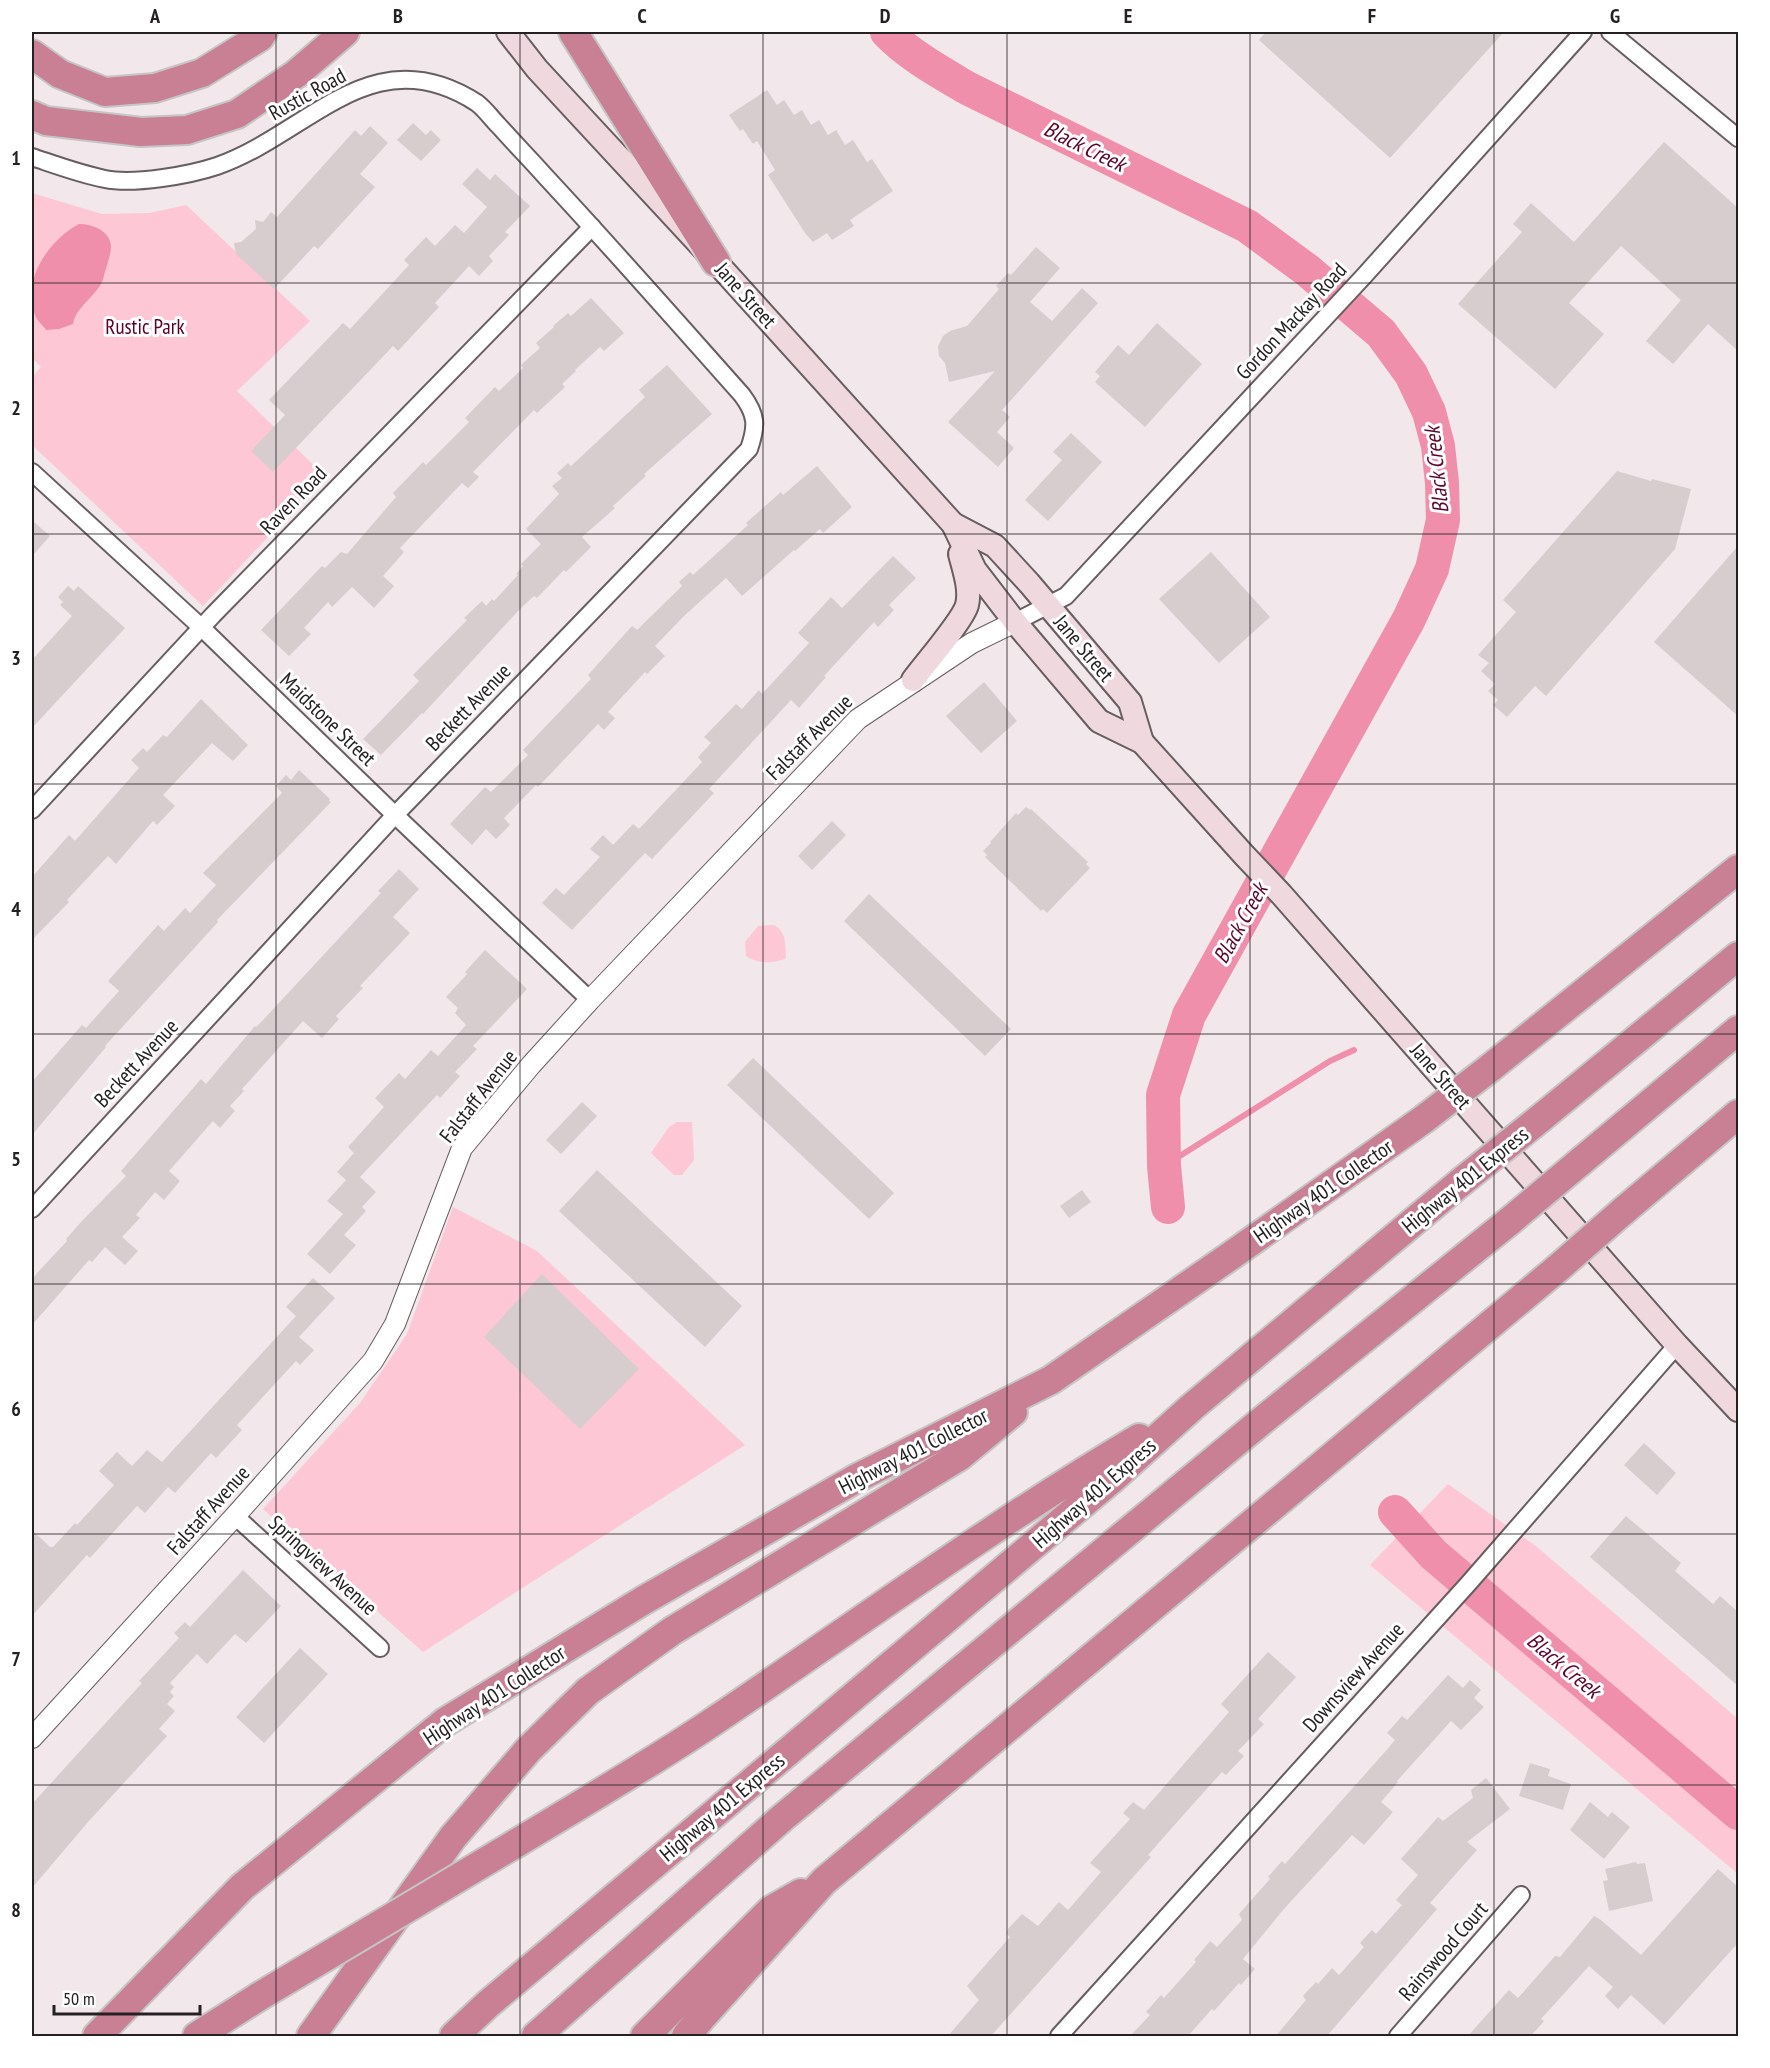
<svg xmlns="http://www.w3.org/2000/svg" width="1770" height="2068" viewBox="0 0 1770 2068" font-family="'PT Sans Narrow',sans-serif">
  <rect width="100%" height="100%" fill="#f2e7ea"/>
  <g fill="#fdc7d5">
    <path d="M32,193l70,21 48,-1 36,-8 124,116 -73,70 88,85 -122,130 -171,-161v-68l9,-10 -9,-9z"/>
    <path d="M774,925c13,7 11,20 12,33 -12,6 -29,6 -40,-2l-1,-14 13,-16z"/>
    <path d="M677,1122h15l2,38 -12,15h-8l-23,-22 18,-26z"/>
    <path d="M453,1207l84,44 208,194 -322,207 -160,-143 97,-106 47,-69z"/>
    <path d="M1448,1484l89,63 201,172v155l-368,-309z"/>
  </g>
  <path fill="#ef8fab" d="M79,224c11,0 27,5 31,17 3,8 -2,20 -4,28 -2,4 -2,9 -4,13 -8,16 -26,25 -29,42l-14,5 -13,1c-3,-5 -9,-9 -11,-15 -14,-35 14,-75 44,-91z"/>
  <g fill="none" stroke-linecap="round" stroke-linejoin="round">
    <path stroke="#ef8fab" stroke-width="6" d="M1164,1166l166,-105 24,-11"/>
    <g stroke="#ef8fab" stroke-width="34">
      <path d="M887,32c22,23 53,40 80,56l280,138 60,44 74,63 30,41 18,38 9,34 4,37 1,37 -11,49 -23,50 -220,396 -26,80 1,71 4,41"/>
      <path d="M1395,1512l39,43 304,258"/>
    </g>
  </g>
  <g fill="#d7cdcf">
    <path d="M1266,32h238l-114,126 -131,-118z"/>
    <path d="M767,90l10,15 7,-5 10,15 8,-5 9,15 8,-5 9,15 8,-5 9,15 8,-5 14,22 5,-3 21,32 -43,29 4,6 -22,14 -5,-7 -14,9 -8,-9 -37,-58 7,-5 -18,-29 -4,3 -10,-15 -3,2 -11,-16z"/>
    <path d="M413,123l13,12 5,-5 10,10 -20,21 -24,-21z"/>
    <path d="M370,126l18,17 -28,31 15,13 -57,62 -4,-3 -40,43 -38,-35 -2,-11 7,-1 15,-13 -1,-9 8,2 8,-10 6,5 78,-87 6,6z"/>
    <path d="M1664,142l74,66v143l-30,-27 -35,40 -27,-23 35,-41 -60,-54 -52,57 35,31 -49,55 -97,-85 64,-72 -9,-8 18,-21 43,39z"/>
    <path d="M477,168l13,12 5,-6 35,32 -25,26 4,3 -20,21 4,5 -14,15 -10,-10 -34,37 4,4 -41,44 -5,-5 -120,126 -22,-21 34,-36 -16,-15 74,-77 7,6 59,-64 -5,-5 22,-23 9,9 20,-21 9,8 23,-26 -25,-23z"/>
    <path d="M1036,247l24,21 -30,34 22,19 30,-33 16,15 -96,107 8,7 -13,15 17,16 -16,19 -50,-45 47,-51 -46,11 -4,-19 -6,-7 -1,-10 5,-10 7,-5 17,-5 32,-37 -3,-3 12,-13 3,2z"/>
    <path d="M591,298l33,35 -20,18 -4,-4 -25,23 1,1 -14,13 3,3 -28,26 -3,-3 -61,62 6,5 -11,11 -6,-5 -62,65 4,4 -21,24 11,10 -20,22 -22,-21 -20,20 -4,-5 -24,26 7,6 -22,22 -28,-26 61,-64 3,2 16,-16 6,2 49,-57 -3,-4 30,-31 3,3 43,-43 -4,-4 30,-31 4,4 24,-23 -2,-3 19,-17 -4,-5 18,-16 -1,-1 15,-13 3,3z"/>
    <path d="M1157,323l45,41 -57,63 -50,-45 5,-6 -5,-4 23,-27 11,10z"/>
    <path d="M667,365l45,49 -68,60 2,2 -33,30 2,2 -33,29 9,10 -25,25 -2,-2 -27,28 -3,-2 -15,14 -96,104 -1,-1 -41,42 -18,-16 56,-58 -6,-6 54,-55 -3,-2 18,-17 4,5 6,-7 2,2 24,-26 -2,-1 7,-8 -2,-2 20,-20 -15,-15 33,-35 -7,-8 10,-8 -5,-5 11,-10 3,3 74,-69 -6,-7z"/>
    <path d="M1071,433l31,29 -54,59 -23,-21 37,-40 -9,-8z"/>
    <path d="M817,466l35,41 -29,26 -3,-4 -25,22 -1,-1 -52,46 -16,-18 -42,38 -29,30 10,10 -18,18 -2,-2 -37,40 7,6 -11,12 -6,-6 -60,63 -2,-2 -32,33 6,7 -14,14 -10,-10 -14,16 -22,-21 35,-37 6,5 37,-37 -5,-5 68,-71 -3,-4 44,-49 5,4 45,-44 -3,-4 11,-10 3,3 55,-50 -2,-2 35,-31 2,3z"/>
    <path d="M1617,471l34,10 1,-2 39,10 -16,60 -129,147 -11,-10 -28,31 -14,-12 5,-5 -10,-9 7,-7 -14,-13 8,-8 -11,-8 38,-43 -13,-12z"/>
    <path d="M32,520l18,16 -18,20z"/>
    <path d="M1738,546v170l-84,-74z"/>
    <path d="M1211,552l59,65 -51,46 -60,-64z"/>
    <path d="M893,556l23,22 -27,27 5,5 -16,17 -4,-5 -50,54 2,1 -27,31 -8,-8 -82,89 5,4 -62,66 -7,-6 -73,77 -30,-27 14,-15 8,7 36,-38 -10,-8 13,-14 10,10 20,-21 6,5 63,-67 -4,-5 13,-14 -7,-6 32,-33 6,5 17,-19 3,4 47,-51 -11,-10 33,-36 11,11z"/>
    <path d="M68,586l6,5 4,-5 47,42 -93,100v-68l40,-44 -12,-11 3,-3 -5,-5z"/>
    <path d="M984,682l33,39 -36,32 -35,-37z"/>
    <path d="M201,699l47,46 -15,16 -21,-18 -49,52 12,11 -18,19 -4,-4 -37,43 -8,-8 -41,44 2,2 -37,38v-63l37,-42 6,6 64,-73 -8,-8 12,-12 4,4 16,-17 4,2z"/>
    <path d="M299,770l31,29 -1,2 2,1 -114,118 1,2 -113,124 1,1 -74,88v-53l50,-57 4,3 33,-37 -11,-10 50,-56 6,6 21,-23 5,5 26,-28 -13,-12 79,-80 -6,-7 10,-11 5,5z"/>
    <path d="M1026,807l4,3 1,-1 57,53 -2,2 4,4 -43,45 -4,-4 -2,2 -56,-54 2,-2 -4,-4 8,-8 -1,-1 26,-29 2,2z"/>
    <path d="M832,821l14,14 -34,35 -14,-14z"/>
    <path d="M399,869l20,20 -26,28 17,16 -50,53 3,2 -27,28 3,3 -17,19 -19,-17 -61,68 2,2 -14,15 5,5 -2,2 -13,15 -7,-7 -44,50 11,10 -16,19 -9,-8 -19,23 4,3 -18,19 16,14 -13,14 -20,-18 -13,15 -3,-2 -57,65v-45l5,-7 30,-32 -1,-2 15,-17 45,-46 -5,-5 80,-92 5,5 49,-58 1,1 8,-8 117,-126 -3,-2z"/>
    <path d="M869,894l142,135 -26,27 -141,-135z"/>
    <path d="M485,950l42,39 -54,57 4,3 -22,23 5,4 -20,22 -3,-3 -77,82 16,15 -14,15 4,4 -22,24 12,10 -26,29 -23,-20 36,-40 -16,-13 19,-21 -9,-8 17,-19 -6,-6 36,-40 -9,-9 24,-25 6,6 26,-29 7,6 28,-31 -11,-12 3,-5 -12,-11 21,-23 -2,-2z"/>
    <path d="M753,1058l141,135 -25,26 -142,-134z"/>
    <path d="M582,1102l15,14 -36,38 -15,-14z"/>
    <path d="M597,1170l145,136 -37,41 -146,-136z"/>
    <path d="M1082,1190l9,12 -22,16 -9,-12z"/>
    <path d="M542,1274l97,95 -59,60 -96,-92z"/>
    <path d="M313,1278l22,20 -36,39 15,13 -14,15 -4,-4 -59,64 5,5 -26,28 -5,-5 -36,40 -7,-6 -23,26 -8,-7 -47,52 -3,-3 -55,61v-86l18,17h3l22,-24 2,2 37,-40 -15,-14 18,-19 15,14 15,-16 15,12 134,-146 -10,-9z"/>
    <path d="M1644,1443l32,30 -19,22 -33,-30z"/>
    <path d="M1626,1516l55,47 -6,8 38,33 7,-8 18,16v74l-148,-129z"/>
    <path d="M243,1570l38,36 -35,37 -11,-9 -28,30 -10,-10 -27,29 4,4 -4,5 4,4 -7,8 8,7 -16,18 8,7 -79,86 -56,66v-84l110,-121 -3,-2 40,-43 -5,-5 11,-11 5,5z"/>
    <path d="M300,1648l28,26 -64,69 -28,-26z"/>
    <path d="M1268,1652l28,25 -38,42 6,5 -26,27 6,5 -18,19 -4,-3 -36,40 -38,43 3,2 -161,180h-43l32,-37 -12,-14 43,-49 -4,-4 2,-4 14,-15 16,12 21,-24 9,8 33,-38 -11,-9 40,-44 -7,-6 10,-11 11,8 85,-98 -8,-8z"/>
    <path d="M1448,1675l15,13 7,-8 11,10 -7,8 10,9 -23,23 -10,-9 -54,60 1,1 -17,20 12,10 -29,33 -12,-10 -69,75 -40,49 12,10 -14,16 -2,-2 -25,28 -2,-2 -25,28h-58l21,-22 -4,-3 15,-17 3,3 32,-36 -2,-2 16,-19 7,6 25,-27 -3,-6 31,-35 -2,-2 14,-16 3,3 99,-111 11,-13 -8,-7 15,-17 5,4z"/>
    <path d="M1530,1763l20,6 -2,7 23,8 -8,26 -44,-14z"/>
    <path d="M1486,1778l24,31 -43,33 10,8 -47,53 7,6 -111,128h-51l31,-37 -3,-4 13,-14 2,2 14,-16 7,7 25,-28 -4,-4 12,-13 4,4 26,-29 -6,-5 22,-25 -17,-16 37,-42 5,4 30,-23 -2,-8z"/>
    <path d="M1590,1802l18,15 4,-5 18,15 -26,32 -34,-29z"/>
    <path d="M1636,1862l1,2 8,-1 8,38 -44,10 -6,-30 5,-1 -3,-11z"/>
    <path d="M1718,1869l20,18v56l-74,82 -33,-30 -13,14 -13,-13 8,-9 -24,-21 -48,53 3,2 -14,16h-63l42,-47 9,8 37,-42 5,1 34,-41 7,4 40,35z"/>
  </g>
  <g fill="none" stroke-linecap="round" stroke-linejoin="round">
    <defs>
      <g id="minor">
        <path d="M1610,32l128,106"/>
        <path d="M32,157c24,8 48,17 73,22 29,6 85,-4 112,-13 92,-32 155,-131 260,-63 8,6 15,16 22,23 15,17 31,33 46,50 67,72 132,146 197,219 15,20 15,31 7,54l-354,366 -363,394"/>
        <path d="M32,472l170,156 193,187 195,185"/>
        <path d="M1015,622l51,-26 298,-320 219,-244"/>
        <path d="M32,810l181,-195 379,-388"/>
        <path d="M235,1516l145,132"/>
        <path d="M1059,2036l409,-452 209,-239"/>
        <path d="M1398,2036l123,-141"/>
      </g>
      <path id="tertiary" d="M32,1738l203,-222 138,-155 22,-37 67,-176 69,-83 59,-65 268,-281 114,-76 43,-21"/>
      <g id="secondary">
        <path d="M508,32l29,37 179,193 237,262 22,46 40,52 84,99 43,21 102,113 37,39 396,451 61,65"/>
        <path d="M953,524l42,22 34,37 101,119 12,40"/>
        <path d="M913,680c11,-15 50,-60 54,-75 4,-16 -3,-35 -7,-51"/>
      </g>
      <g id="motorway">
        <path d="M573,32l143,230"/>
        <path d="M32,54l28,20 45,18 50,-4 47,-15 58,-36 3,-5"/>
        <path d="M32,115l14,6 95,11 46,-2 50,-16 59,-40 49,-42"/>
        <path d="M1490,1068l248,-199"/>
        <path d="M1542,1117l196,-161"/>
        <path d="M1580,1162l158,-132"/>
        <path d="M1622,1212l116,-98"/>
        <path d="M515,1844c64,-39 130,-77 193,-119 143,-96 282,-199 431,-287"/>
        <path d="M97,2036l145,-149 203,-165 199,-122 213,-122 194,-98 178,-123 195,-138"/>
        <path d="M197,2036l63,-40"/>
        <path d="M311,2036l142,-199 75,-87 60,-59 84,-60 288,-175 53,-44"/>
        <path d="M454,2036l34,-32 624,-525 80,-72 269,-225"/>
        <path d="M536,2036l246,-218 482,-399 247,-199"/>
        <path d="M645,2036l126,-126 30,-17"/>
        <path d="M686,2036l17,-20 121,-135 734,-613"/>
      </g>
    </defs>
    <use href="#minor" stroke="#675e60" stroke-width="20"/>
    <use href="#tertiary" stroke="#675e60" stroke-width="22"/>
    <use href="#secondary" stroke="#675e60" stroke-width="26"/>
    <use href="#motorway" stroke="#c6c5c6" stroke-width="32"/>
    <use href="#minor" stroke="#fff" stroke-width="16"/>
    <use href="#tertiary" stroke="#fff" stroke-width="20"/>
    <use href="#secondary" stroke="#efd9df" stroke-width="22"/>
    <use href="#motorway" stroke="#c97f94" stroke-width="28"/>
    <defs>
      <g id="motorway-bridge">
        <path d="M1424,1119l66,-51"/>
        <path d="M1461,1182l81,-65"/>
        <path d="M1511,1220l69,-58"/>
        <path d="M1558,1268l64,-56"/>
        <path d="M260,1996l255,-152"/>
      </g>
    </defs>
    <use href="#motorway-bridge" stroke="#c6c5c6" stroke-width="32" stroke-linecap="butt"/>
    <use href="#motorway-bridge" stroke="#c97f94" stroke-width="28"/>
  </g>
  <path fill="none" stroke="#252122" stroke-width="1.5" stroke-opacity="0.55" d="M276,32v2004M520,32v2004M763,32v2004M1007,32v2004M1250,32v2004M1494,32v2004M32,283h1706M32,534h1706M32,784h1706M32,1034h1706M32,1284h1706M32,1534h1706M32,1785h1706"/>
  <g text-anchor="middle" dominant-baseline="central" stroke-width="6" stroke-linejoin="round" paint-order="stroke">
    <g font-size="21" fill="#252122" stroke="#fff">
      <text transform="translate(307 94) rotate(-29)">Rustic Road</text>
      <text transform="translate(746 295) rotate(48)">Jane Street</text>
      <text transform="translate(1291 321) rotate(-47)">Gordon Mackay Road</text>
      <text transform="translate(293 500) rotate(-46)">Raven Road</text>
      <text transform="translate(1084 648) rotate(50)">Jane Street</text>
      <text transform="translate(468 707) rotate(-46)">Beckett Avenue</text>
      <text transform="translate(328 719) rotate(44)">Maidstone Street</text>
      <text transform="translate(809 737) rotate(-45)">Falstaff Avenue</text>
      <text transform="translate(136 1063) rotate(-47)">Beckett Avenue</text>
      <text transform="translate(1441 1076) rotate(49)">Jane Street</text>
      <text transform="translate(478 1096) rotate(-52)">Falstaff Avenue</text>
      <text transform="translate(1465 1180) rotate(-39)">Highway 401 Express</text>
      <text transform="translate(1323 1191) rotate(-35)">Highway 401 Collector</text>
      <text transform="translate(913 1451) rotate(-27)">Highway 401 Collector</text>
      <text transform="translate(1094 1493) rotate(-41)">Highway 401 Express</text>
      <text transform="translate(208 1510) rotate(-48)">Falstaff Avenue</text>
      <text transform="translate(323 1565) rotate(42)">Springview Avenue</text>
      <text transform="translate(1353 1677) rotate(-48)">Downsview Avenue</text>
      <text transform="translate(494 1695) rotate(-33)">Highway 401 Collector</text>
      <text transform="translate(722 1807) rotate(-40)">Highway 401 Express</text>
      <text transform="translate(1443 1951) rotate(-49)">Rainswood Court</text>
    </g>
    <g font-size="21" fill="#590129" stroke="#fff">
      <text x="145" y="326">Rustic Park</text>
    </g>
    <g font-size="22" font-style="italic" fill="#5d062d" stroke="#fff">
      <text transform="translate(1085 146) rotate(26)">Black Creek</text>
      <text transform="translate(1436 470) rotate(-96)">Black Creek</text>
      <text transform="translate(1240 923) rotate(-61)">Black Creek</text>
      <text transform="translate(1564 1665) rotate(40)">Black Creek</text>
    </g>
  </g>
  <rect width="1770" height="2068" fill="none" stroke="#ffffff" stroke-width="66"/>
  <path d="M54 2005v9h146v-9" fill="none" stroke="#252122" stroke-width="3"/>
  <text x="63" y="2005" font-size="18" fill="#252122" stroke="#ffffff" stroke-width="4.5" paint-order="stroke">50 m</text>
  <rect x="33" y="33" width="1704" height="2002" fill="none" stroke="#252122" stroke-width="2"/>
  <g font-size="20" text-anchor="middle" font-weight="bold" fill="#252122">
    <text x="155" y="23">A</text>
    <text x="398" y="23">B</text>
    <text x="642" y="23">C</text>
    <text x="885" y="23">D</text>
    <text x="1128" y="23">E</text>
    <text x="1372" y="23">F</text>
    <text x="1615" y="23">G</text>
    <text x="16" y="165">1</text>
    <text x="16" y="415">2</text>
    <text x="16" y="665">3</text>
    <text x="16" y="916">4</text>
    <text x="16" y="1166">5</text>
    <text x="16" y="1416">6</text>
    <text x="16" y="1666">7</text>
    <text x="16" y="1917">8</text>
  </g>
</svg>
